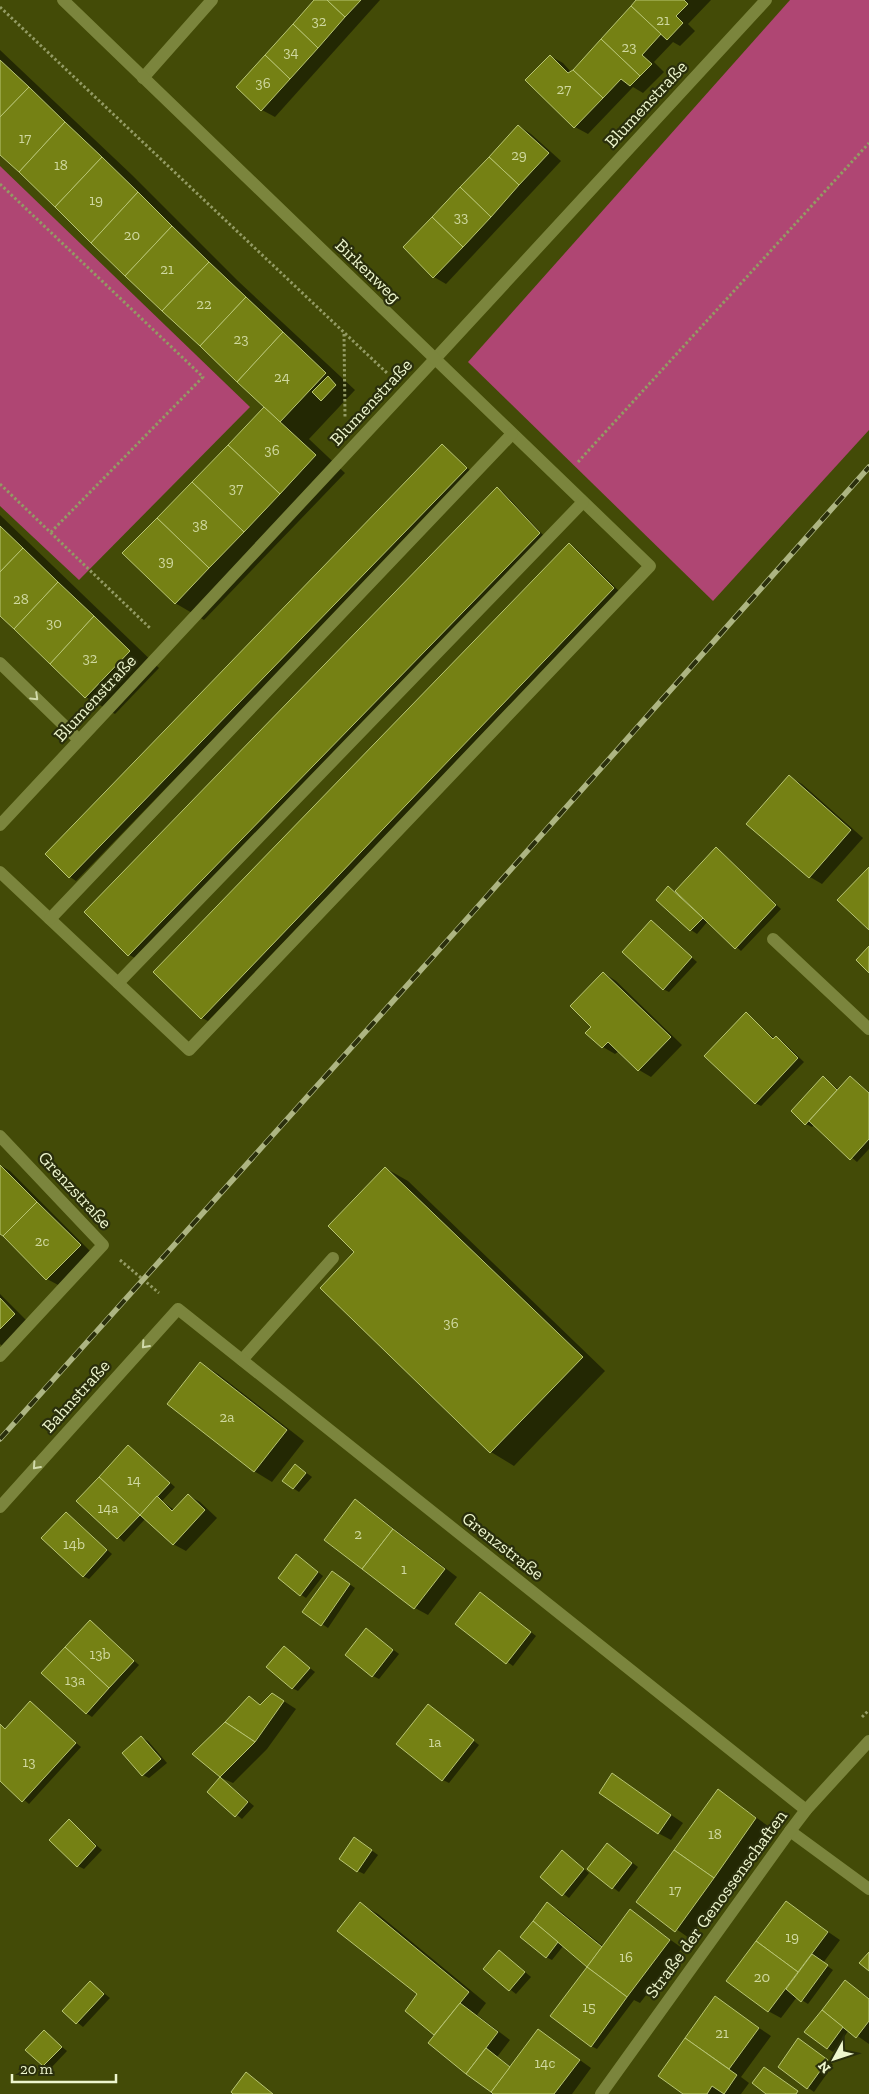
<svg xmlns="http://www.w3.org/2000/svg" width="869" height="2094" viewBox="0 0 869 2094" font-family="'Zilla Slab',serif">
  <rect width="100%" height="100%" fill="#434b07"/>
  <g fill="#af4673">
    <path d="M790,0h79v430l-156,171 -245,-239z"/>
    <path d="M0,166l250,241 -171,173 -79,-74z"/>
  </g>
  <g fill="#0007">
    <path d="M315,0h65l-105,117 -13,-7 -24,-23z"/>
    <path d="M639,0h72l-23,24 7,7 -15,15 -7,-4 -19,20 10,10 -21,21 -10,-6 -45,47 -13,-7 -25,-71 13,7 8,9z"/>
    <path d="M0,50l132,125 106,106 117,109 -46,49 36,34 -141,147 -29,-17 91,-196 -266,-254z"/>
    <path d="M519,126l12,8 30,27 -115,123 -12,-7z"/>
    <path d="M442,445l30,27 -396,409 -6,-4 -24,-23z"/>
    <path d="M497,488l6,4 42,45 -410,421 -6,-3 -43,-43z"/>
    <path d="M0,515l159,153 -44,46 -29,-17 -86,-82z"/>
    <path d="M569,544l6,4 45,44 -412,429 -6,-3z"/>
    <path d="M789,777l13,7 61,54 -41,46 -12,-7 -62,-53z"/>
    <path d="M716,849l6,4 59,56 -40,42 -33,-30 -11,13 -6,-4 -22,-43 7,5z"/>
    <path d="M651,922l46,40 -28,30 -6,-3z"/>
    <path d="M604,973l12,8 66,64 -31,32 -12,-7 -20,-19 -4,3 -12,-7 -10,-20z"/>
    <path d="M746,1014l29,25 1,-1 6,3 22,21 -43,44 -6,-3z"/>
    <path d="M851,1077l18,15v57l-12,13 -43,-37 -2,2 -6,-3 17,-46 16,12z"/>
    <path d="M0,1165l10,6 82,82 -32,33 -13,-7 -47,-47z"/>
    <path d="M385,1168l23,13 197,190 -91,95 -23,-14 -170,-164 35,-36z"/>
    <path d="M0,1294l27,27 -25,25 -2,-2z"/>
    <path d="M200,1363l18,11 86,67 -32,41 -18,-11z"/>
    <path d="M129,1446l46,41 -13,14 12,9 14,-15 12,7 17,16 -31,33 -13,-7 -27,-26 -22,24 -46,-41z"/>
    <path d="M296,1465l16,12 -13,15 -6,-4z"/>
    <path d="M355,1501l12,7 90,69 -29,38 -13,-7 -90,-69z"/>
    <path d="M66,1514l46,40 -23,25 -6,-3z"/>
    <path d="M302,1559l21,17 -17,22 -6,-4z"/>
    <path d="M338,1576l17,12 -27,40 -6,-4z"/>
    <path d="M481,1593l55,43 -23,30 -56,-42z"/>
    <path d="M90,1622l49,43 -47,52 -6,-4z"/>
    <path d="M366,1629l33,25 -20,25 -6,-3z"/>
    <path d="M284,1648l31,24 -17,19 -6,-3z"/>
    <path d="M273,1694l23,15 -29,40 -34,34 -12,-5 33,28 -12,13 -34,-27 13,-15 -27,-23 55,-56 12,7z"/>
    <path d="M30,1703l51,44 -52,57 -29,-25v-54l6,4z"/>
    <path d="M428,1705l51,40 -30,38 -6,-3z"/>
    <path d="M141,1737l7,4 19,22 -18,15 -6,-3z"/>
    <path d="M613,1775l70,48 -12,17 -13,-7z"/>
    <path d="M718,1790l50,36 -79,112 -51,-36z"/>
    <path d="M69,1821l33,29 -18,19 -6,-3z"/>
    <path d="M360,1842l18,13 -14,19 -6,-3z"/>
    <path d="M608,1844l30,23 -19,25 -31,-23z"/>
    <path d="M568,1855l21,18 -20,25 -28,-21z"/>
    <path d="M786,1903l54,37 -17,23 10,7 -25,34 -11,-7 -16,21 -13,-7z"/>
    <path d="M360,1904l18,10 108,89 -9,12 33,25 -13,17 14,10 27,-37 53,38 -19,26h-82l2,-2 -62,-49 6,-8 -30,-24 12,-17z"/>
    <path d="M547,1904l13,7 44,36 26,-36 52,37 -42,55 -6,-3 -37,49 -6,-3 2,-74 -29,-27 -12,15 -6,-3z"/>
    <path d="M505,1955l26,22 -15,17 -32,-25z"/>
    <path d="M90,1982l20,16 -27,29 -20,-16z"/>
    <path d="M845,1982l24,16v46l-20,-14 -16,22 -6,-4z"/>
    <path d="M715,1998l56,38 -30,41 8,6 -8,11h-56l-26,-18z"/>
    <path d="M44,2032l23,19 -17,18 -23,-20z"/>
    <path d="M804,2043l29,22 -19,27 -35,-25z"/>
  </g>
  <g fill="#758114" stroke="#b8c573">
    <path d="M314,0h13l18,17 -27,31 -25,-24z"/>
    <path d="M327,0h34l-16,17z"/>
    <path d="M636,0h48l4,4 -12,12 7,7 -16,17 -36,-34z"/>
    <path d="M631,6l30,28 -19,21 10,9 -12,12 -39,-37z"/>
    <path d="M293,24l25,24 -28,31 -25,-24z"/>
    <path d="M601,39l39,37 -10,10 -9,-7 -18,19 -30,-28z"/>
    <path d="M265,55l25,24 -29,32 -25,-24z"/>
    <path d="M550,55l18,18 5,-3 30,28 -29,30 -49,-48z"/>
    <path d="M0,60l29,27 -29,30z"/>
    <path d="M29,87l36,35 -46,50 -19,-17v-38z"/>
    <path d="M65,122l37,35 -47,50 -36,-35z"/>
    <path d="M518,125l31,28 -30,32 -30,-28z"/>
    <path d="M102,157l36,35 -47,51 -36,-36z"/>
    <path d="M489,157l30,28 -28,32 -31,-30z"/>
    <path d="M460,187l31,30 -28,30 -31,-30z"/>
    <path d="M138,192l34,34 -47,50 -34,-33z"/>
    <path d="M432,217l31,30 -30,31 -30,-31z"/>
    <path d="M172,226l37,36 -47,49 -37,-35z"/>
    <path d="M209,262l37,35 -46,49 -38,-35z"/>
    <path d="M246,297l37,35 -46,50 -37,-36z"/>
    <path d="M283,332l43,41 -46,49 -43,-40z"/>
    <path d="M328,376l8,9 -15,16 -9,-9z"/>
    <path d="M264,407l52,48 -36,39 -52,-49z"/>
    <path d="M442,444l25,24 -398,410 -24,-24z"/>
    <path d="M228,445l52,49 -36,38 -52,-50z"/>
    <path d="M192,482l52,50 -35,36 -52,-50z"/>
    <path d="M497,487l43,46 -412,423 -44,-44z"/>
    <path d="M157,518l52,50 -34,36 -53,-51z"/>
    <path d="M0,526l23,22 -23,24z"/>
    <path d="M569,543l45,45 -413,431 -48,-47z"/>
    <path d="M23,548l35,34 -44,47 -14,-13v-44z"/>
    <path d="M58,582l36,34 -44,48 -36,-35z"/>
    <path d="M94,616l36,35 -45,47 -35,-34z"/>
    <path d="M789,775l62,55 -42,48 -63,-54z"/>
    <path d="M716,847l60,58 -41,44 -60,-58z"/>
    <path d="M869,867v63l-32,-30z"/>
    <path d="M668,886l35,32 -13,13 -34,-31z"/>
    <path d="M651,920l41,37 -29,33 -41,-38z"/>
    <path d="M869,946v27l-13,-13z"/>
    <path d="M603,972l68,65 -33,34 -30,-29 -6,6 -17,-15 6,-6 -21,-21z"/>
    <path d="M746,1012l27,27 3,-3 22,22 -43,46 -51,-48z"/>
    <path d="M823,1076l14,14 -32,35 -14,-14z"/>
    <path d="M850,1076l19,17v46l-19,21 -41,-39z"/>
    <path d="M0,1165l37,37 -34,34 -3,-2z"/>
    <path d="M385,1167l198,190 -93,96 -170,-165 34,-36 -26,-26z"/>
    <path d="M37,1202l44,43 -35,35 -43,-44z"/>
    <path d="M0,1298l15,16 -15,15z"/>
    <path d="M200,1362l87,68 -33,42 -87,-68z"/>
    <path d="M128,1445l42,38 -30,32 -41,-38z"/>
    <path d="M295,1464l11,9 -13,16 -11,-8z"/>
    <path d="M99,1477l41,38 -23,24 -41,-38z"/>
    <path d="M188,1494l17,16 -32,35 -33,-30 17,-19 15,15z"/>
    <path d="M355,1499l38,30 -31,40 -38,-29z"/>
    <path d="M66,1512l41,38 -24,27 -42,-39z"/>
    <path d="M393,1529l52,40 -31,40 -52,-40z"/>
    <path d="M296,1554l22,18 -18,24 -22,-18z"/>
    <path d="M332,1571l18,13 -29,42 -19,-14z"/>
    <path d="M480,1592l51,40 -25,32 -51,-40z"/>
    <path d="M90,1620l44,41 -25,27 -44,-41z"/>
    <path d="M366,1628l27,22 -21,27 -27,-22z"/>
    <path d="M284,1646l26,22 -18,21 -26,-22z"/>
    <path d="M65,1647l44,41 -23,26 -45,-41z"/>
    <path d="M272,1693l12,8 -29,41 -30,-20 24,-26 11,9z"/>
    <path d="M30,1701l46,42 -54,59 -22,-21v-57l5,5z"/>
    <path d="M428,1704l46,36 -32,41 -46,-37z"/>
    <path d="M225,1722l30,20 -35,35 -28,-23z"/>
    <path d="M141,1736l20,23 -19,17 -20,-23z"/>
    <path d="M612,1773l59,42 -13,19 -59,-41z"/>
    <path d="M220,1777l28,25 -13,15 -28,-25z"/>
    <path d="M718,1789l38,29 -42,60 -40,-28z"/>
    <path d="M69,1819l27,27 -19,21 -28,-27z"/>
    <path d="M354,1837l18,13 -15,22 -18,-13z"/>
    <path d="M607,1843l25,20 -20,26 -25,-20z"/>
    <path d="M562,1850l22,19 -22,27 -22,-19z"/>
    <path d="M674,1850l40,28 -39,54 -39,-30z"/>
    <path d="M786,1901l42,31 -30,40 -42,-31z"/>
    <path d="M360,1902l109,90 -35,43 -29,-24 12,-17 -80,-63z"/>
    <path d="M547,1902l55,45 -15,20 -54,-46z"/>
    <path d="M630,1909l40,31 -43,57 -40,-30z"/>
    <path d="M533,1921l25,21 -12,16 -26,-21z"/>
    <path d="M756,1941l42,31 -30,40 -42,-31z"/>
    <path d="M499,1950l26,22 -16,19 -26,-22z"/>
    <path d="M869,1952v19l-10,-8z"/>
    <path d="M812,1954l16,11 -27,37 -15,-13z"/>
    <path d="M587,1967l40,30 -36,50 -41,-31z"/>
    <path d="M845,1980l24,19v22l-13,17 -34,-28z"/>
    <path d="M90,1981l14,13 -28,30 -14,-13z"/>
    <path d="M715,1996l44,32 -30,41 -44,-31z"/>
    <path d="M460,2003l38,29 -32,42 -38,-31z"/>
    <path d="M822,2010l21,17 -16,22 -23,-17z"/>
    <path d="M538,2029l42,31 -26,34h-61l-2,-2z"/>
    <path d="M44,2030l18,17 -19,19 -18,-16z"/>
    <path d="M685,2038l52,37 -13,19 -12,-8 -5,8h-24l-25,-18z"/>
    <path d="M798,2038l30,22 -21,29 -29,-22z"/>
    <path d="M486,2048l24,19 -19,25 -25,-18z"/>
    <path d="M764,2067l34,24 -2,3h-30l-14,-11z"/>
    <path d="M246,2072l27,22h-40l-2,-2z"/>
  </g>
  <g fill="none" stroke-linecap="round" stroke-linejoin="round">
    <g stroke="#939b64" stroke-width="3" stroke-dasharray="2.5 2.5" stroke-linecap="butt">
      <path d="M0,7l388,367"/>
      <path d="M0,184l203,193 -152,155"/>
      <path d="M344,334l1,83"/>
      <path d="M578,462l291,-319"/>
      <path d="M0,484l151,145"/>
      <path d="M120,1260l39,33"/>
      <path d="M862,1717l7,-7"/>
    </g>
    <g stroke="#7b853d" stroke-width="12">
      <path d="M143,78l69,-78"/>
      <path d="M0,663l79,77"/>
      <path d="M0,825l434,-465 332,-360"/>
      <path d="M0,872l189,178 461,-484 -587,-566"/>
      <path d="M50,919l462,-485"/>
      <path d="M773,939l96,90"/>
      <path d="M118,983l465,-481"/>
      <path d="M0,1136l103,109 -103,111"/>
      <path d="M242,1360l91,-102"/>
      <path d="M0,1507l178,-198 628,501"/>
      <path d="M790,1831l79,58"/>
      <path d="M601,2094l189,-263 16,-21 63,-69"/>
    </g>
    <defs>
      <path id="rail" d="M0,1439l473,-527 396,-445"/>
    </defs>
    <use href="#rail" stroke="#adb582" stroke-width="5.5"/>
    <use href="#rail" stroke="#2a2f0c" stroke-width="4" stroke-dasharray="11" stroke-linecap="butt"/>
  </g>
  <defs><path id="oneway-chevron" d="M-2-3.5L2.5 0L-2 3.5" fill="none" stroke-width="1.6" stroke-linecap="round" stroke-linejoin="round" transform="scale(1.25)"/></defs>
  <g stroke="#d1daaa">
    <use href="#oneway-chevron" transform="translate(35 697) rotate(44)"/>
    <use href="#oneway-chevron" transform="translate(145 1345) rotate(132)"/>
    <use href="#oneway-chevron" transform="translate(36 1466) rotate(132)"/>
  </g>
  <g text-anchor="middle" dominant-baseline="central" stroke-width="4.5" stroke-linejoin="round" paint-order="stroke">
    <g font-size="15" fill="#d0d9a0">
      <text x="663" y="20">21</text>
      <text x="319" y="21">32</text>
      <text x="629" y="47">23</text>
      <text x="291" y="52">34</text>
      <text x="263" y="83">36</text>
      <text x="564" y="89">27</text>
      <text x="25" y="138">17</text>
      <text x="519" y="155">29</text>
      <text x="61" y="165">18</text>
      <text x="96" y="200">19</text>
      <text x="461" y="217">33</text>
      <text x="132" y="235">20</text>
      <text x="167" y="269">21</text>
      <text x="204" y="304">22</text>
      <text x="241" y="339">23</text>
      <text x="282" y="377">24</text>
      <text x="272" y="450">36</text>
      <text x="236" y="488">37</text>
      <text x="200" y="525">38</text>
      <text x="166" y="561">39</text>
      <text x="21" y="599">28</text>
      <text x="54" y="623">30</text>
      <text x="90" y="658">32</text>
      <text x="42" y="1241">2c</text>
      <text x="451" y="1323">36</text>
      <text x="227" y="1417">2a</text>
      <text x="134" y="1480">14</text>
      <text x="108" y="1508">14a</text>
      <text x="358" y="1534">2</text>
      <text x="74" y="1544">14b</text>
      <text x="404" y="1569">1</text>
      <text x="100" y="1654">13b</text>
      <text x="75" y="1680">13a</text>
      <text x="435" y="1742">1a</text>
      <text x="29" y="1762">13</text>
      <text x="715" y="1834">18</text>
      <text x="675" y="1890">17</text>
      <text x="792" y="1937">19</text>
      <text x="626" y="1957">16</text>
      <text x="762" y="1977">20</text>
      <text x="589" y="2007">15</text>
      <text x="722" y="2033">21</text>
      <text x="545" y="2063">14c</text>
    </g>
    <g font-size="18" fill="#eef6ce" stroke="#2a2f0c">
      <text transform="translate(646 104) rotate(-47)">Blumenstraße</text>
      <text transform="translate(368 271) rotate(44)">Birkenweg</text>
      <text transform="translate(371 402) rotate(-47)">Blumenstraße</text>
      <text transform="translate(95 698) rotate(-47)">Blumenstraße</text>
      <text transform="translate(75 1190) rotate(47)">Grenzstraße</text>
      <text transform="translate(76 1396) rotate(-48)">Bahnstraße</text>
      <text transform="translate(503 1546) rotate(38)">Grenzstraße</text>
      <text transform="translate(716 1904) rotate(-54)">Straße der Genossenschaften</text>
    </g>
  </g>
  <g transform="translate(834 2059) rotate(230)" stroke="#2a2f0c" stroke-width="4" paint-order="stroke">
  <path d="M0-4L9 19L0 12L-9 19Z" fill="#eef6ce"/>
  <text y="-8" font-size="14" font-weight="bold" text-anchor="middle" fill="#eef6ce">N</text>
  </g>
  <path d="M12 2074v8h104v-8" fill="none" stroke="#eef6ce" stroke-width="2.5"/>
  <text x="20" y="2074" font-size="15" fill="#eef6ce" stroke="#2a2f0c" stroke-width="4" paint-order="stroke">20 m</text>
</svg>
